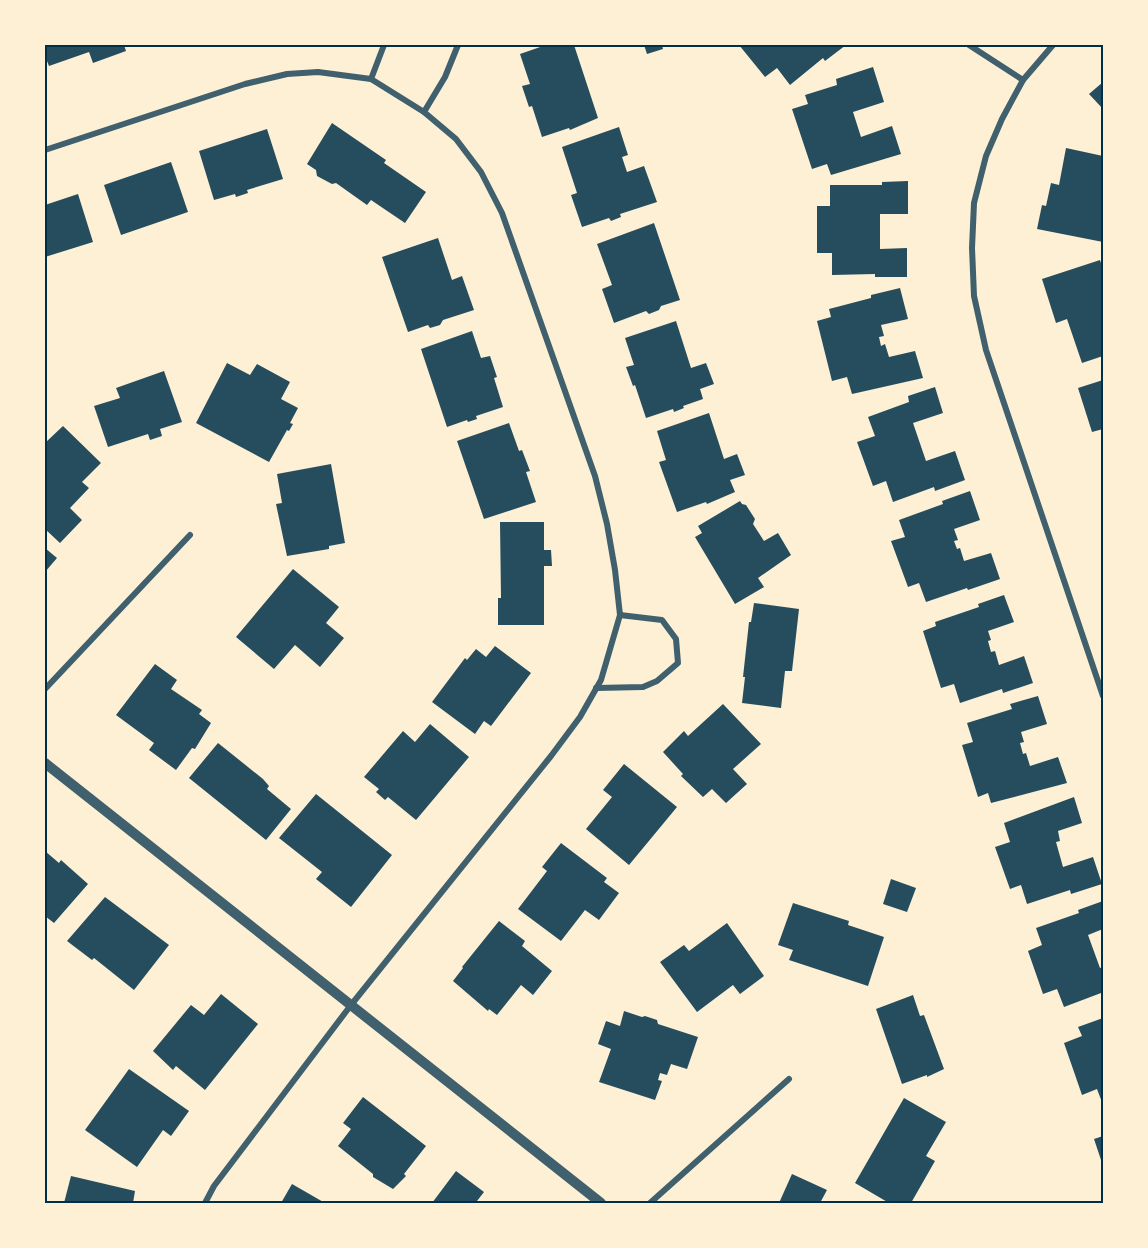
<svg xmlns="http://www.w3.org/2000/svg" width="1148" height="1248" viewBox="0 0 1148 1248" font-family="Jost,sans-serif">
  <rect width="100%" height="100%" fill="#fdf0d5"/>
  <g fill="#264d5e">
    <path d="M45,45h79l2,6 -33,12 -4,-11 -40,14 -4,-10z"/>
    <path d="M546,45h28l24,73 -28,12 -1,-2 -27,9 -10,-31 -3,1 -7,-21 8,-2 -10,-30z"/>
    <path d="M644,45h18l1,4 -16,5z"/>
    <path d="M739,45h107l-21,16 -2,-3 -33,27 -13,-17 -12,9z"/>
    <path d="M873,67l11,35 -31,10 8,25 31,-11 9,28 -70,21 -4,-11 -15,5 -20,-60 16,-5 -3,-9 32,-10 -1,-6z"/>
    <path d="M1103,82v27l-14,-15z"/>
    <path d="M332,123l54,37 -2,3 42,29 -21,31 -34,-23 -4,5 -31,-22 -4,1 -15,-8 -1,-6 -9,-6z"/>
    <path d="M619,127l9,28 -6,2 5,15 17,-6 13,36 -37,12 1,3 -10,4 -2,-3 -27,9 -11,-32 6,-2 -15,-46z"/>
    <path d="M267,129l16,50 -36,11 1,3 -12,4 -1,-3 -21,6 -15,-49z"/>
    <path d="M1066,148l37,8v34l-2,11h2v41l-66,-13 5,-24 4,1 5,-23 8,2z"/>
    <path d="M171,162l17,50 -67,23 -17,-50z"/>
    <path d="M908,181v33h-28v35l27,-1v29h-32v-3l-43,1v-22h-15v-47h13v-21h52v-3z"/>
    <path d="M78,194l15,48 -48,15v-52z"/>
    <path d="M654,223l26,77 -19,6 -2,4 -10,4 -3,-3 -32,12 -12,-34 10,-4 -15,-41z"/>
    <path d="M438,238l14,42 10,-4 12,34 -31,10 -3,5 -10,3 -2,-3 -20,7 -26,-75z"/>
    <path d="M1100,260l3,9v87l-21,7 -15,-44 -11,4 -14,-44z"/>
    <path d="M900,288l8,31 -27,6 3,11 -5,1 2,9 4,-2 4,13 26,-6 8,27 -71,16 -5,-17 -15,4 -15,-60 14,-4 -2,-8 42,-11v-3z"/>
    <path d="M676,321l15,47 15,-5 8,21 -14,5 3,10 -20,7 1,2 -10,4 -1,-3 -27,9 -11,-33 -2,1 -7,-19 8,-2 -9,-27z"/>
    <path d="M472,331l9,27 9,-2 7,21 -3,1 9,29 -27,9 1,3 -9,3 -1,-2 -20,7 -26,-78z"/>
    <path d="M227,363l23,12 7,-11 33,18 -9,17 17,9 -8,15 3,1 -4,7 -2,-1 -18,32 -73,-39z"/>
    <path d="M164,371l18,51 -22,7 2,7 -12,4 -2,-6 -40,13 -14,-41 26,-8 -4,-10z"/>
    <path d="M1103,380v49l-11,3 -14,-44z"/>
    <path d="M935,387l8,26 -30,10 13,38 29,-10 10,29 -30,11 -1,-4 -41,15 -7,-21 -13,5 -16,-44 18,-6 -7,-19 41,-15 -1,-6z"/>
    <path d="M709,413l15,46 13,-5 8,21 -15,5 5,12 -28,12 -1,-2 -29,10 -18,-50 7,-2 -9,-29z"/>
    <path d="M509,423l10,28 3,-1 8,21 -4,1 10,30 -52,17 -27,-78z"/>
    <path d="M63,426l38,37 -19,19 7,6 -19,20 12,12 -22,23 -15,-14v-86z"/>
    <path d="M331,464l14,79 -16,3v3l-42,7 -11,-52 6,-1 -5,-29z"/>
    <path d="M970,491l10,29 -26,9 4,11 -4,1 3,8 3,-1 4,13 27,-8 9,26 -32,11 -1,-2 -41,14 -7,-19 -11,4 -17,-46 14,-4 -6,-17 44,-16 -1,-3z"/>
    <path d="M740,501l2,3 4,1 9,14 -2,5 11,17 14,-8 13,22 -33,23 6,9 -29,17 -40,-67 7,-4 -4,-7z"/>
    <path d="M500,522h44v28h7l1,16h-8v59h-46v-27h3z"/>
    <path d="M45,548l12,10 -12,14z"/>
    <path d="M293,569l46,38 -13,16 18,15 -24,29 -25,-22 -21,24 -38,-32z"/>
    <path d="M1004,595l10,27 -26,9 3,9 -3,1 3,11 4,-1 4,14 25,-9 9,27 -30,10 -1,-4 -42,14 -6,-19 -13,4 -18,-57 13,-5 -1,-4 44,-15 -1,-3z"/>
    <path d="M754,603l45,6 -7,62h-7l-4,37 -39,-5 3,-26h-2l6,-55h2z"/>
    <path d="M495,646l36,27 -40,53 -7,-5 -9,13 -43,-32 33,-44 2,2 9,-11 10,8z"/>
    <path d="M155,664l22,16 -6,9 31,21 -3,4 12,9 -16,26 -3,-1 -16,22 -27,-20 5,-7 -38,-28z"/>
    <path d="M1038,696l9,28 -26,8 3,10 -4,1 3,11 3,-1 4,13 28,-9 9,26 -76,20 -3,-10 -10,4 -16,-52 11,-3 -6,-19 45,-14 -2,-5z"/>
    <path d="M723,704l38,40 -28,25 14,15 -21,19 -14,-14 -9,8 -22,-21 2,-2 -20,-22 21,-21 4,5z"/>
    <path d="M430,724l39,33 -53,63 -28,-23 -3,3 -9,-8 3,-3 -15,-12 39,-46 12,11z"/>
    <path d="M218,743l45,36 6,7 -2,3 24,20 -25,31 -77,-62z"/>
    <path d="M624,764l53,43 -48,58 -43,-36 26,-32 -9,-7z"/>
    <path d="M316,794l76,61 -41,52 -35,-28 6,-7 -43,-34z"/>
    <path d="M1074,797l8,26 -24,8 2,10 -4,1 7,25 30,-10 9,27 -31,10 -1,-4 -43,14 -6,-19 -11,4 -15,-42 15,-5 -6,-19z"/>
    <path d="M561,843l46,35 -3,4 15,11 -20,27 -14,-10 -24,31 -43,-32 29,-38 -5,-4z"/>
    <path d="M45,851l14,12 2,-3 27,24 -34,39 -9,-7z"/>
    <path d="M891,879l25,9 -9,24 -24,-8z"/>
    <path d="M105,897l64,48 -35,45 -40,-32 -2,2 -25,-19z"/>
    <path d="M1103,901v28l-15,6 12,33 3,-1v30l-2,-4 -37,14 -7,-18 -14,5 -15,-43 14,-6 -6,-17 43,-15 -1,-3z"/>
    <path d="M793,903l56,18 -1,4 36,12 -16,49 -79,-26 4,-10 -15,-5z"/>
    <path d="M499,921l26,20 -3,5 30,25 -19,24 -12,-10 -24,30 -8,-6 -1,2 -35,-30 10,-13 -1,-1z"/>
    <path d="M727,923l37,53 -24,18 -7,-9 -36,27 -37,-50 24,-17 5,6z"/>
    <path d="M221,994l37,30 -53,66 -29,-24 -3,4 -20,-19 38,-46 13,10z"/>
    <path d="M913,995l7,21 4,-1 20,54 -17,8v-2l-25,9 -26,-75z"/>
    <path d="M624,1011l18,6 3,-1 12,4 1,4 40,13 -11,32 -16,-5 -4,11 -7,-2 -2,7 4,1 -7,19 -56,-18 12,-33 -13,-5 8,-23 14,5z"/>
    <path d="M1103,1018v87l-6,-16 -15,6 -18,-52 18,-7 -4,-9z"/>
    <path d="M129,1069l60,42 -18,25 -8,-6 -26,37 -52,-37z"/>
    <path d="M363,1097l63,49 -22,28 2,2 -13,13 -20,-12v-3l-35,-28 13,-17 -8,-6z"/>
    <path d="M904,1098l42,24 -20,34 9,5 -24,42h-22l-34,-20z"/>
    <path d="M1103,1136v30l-9,-27z"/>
    <path d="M456,1171l28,21 -7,9 2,2h-47z"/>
    <path d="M792,1174l35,16 -7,13h-41z"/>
    <path d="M71,1176l64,15 -2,12h-69z"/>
    <path d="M292,1184l33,19h-44z"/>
  </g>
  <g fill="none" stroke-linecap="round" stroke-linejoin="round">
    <g stroke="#3f606c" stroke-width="6">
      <path d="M969,45l54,35"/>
      <path d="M1053,45l-30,35 -21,39 -16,37 -12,47 -2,45 2,48 12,54 117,346"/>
      <path d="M371,79l13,-34"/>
      <path d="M424,112l21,-35 13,-32"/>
      <path d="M45,150l200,-66 42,-10 31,-2 53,7 53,33 32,27 25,33 21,41 93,263 12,48 8,46 5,45 -19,65 -21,37 -29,39 -200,249 -137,181 -9,17"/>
      <path d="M596,688l47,-1 14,-6 21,-18 -2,-24 -14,-19 -42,-5"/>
      <path d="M45,689l145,-154"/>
      <path d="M650,1203l139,-124"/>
    </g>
    <path stroke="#3f606c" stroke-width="10" d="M45,763l556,440"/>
  </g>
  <rect width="1148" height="1248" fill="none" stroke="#fdf0d5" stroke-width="93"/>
  <rect x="46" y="46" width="1056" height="1156" fill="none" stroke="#003049" stroke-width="2"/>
</svg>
